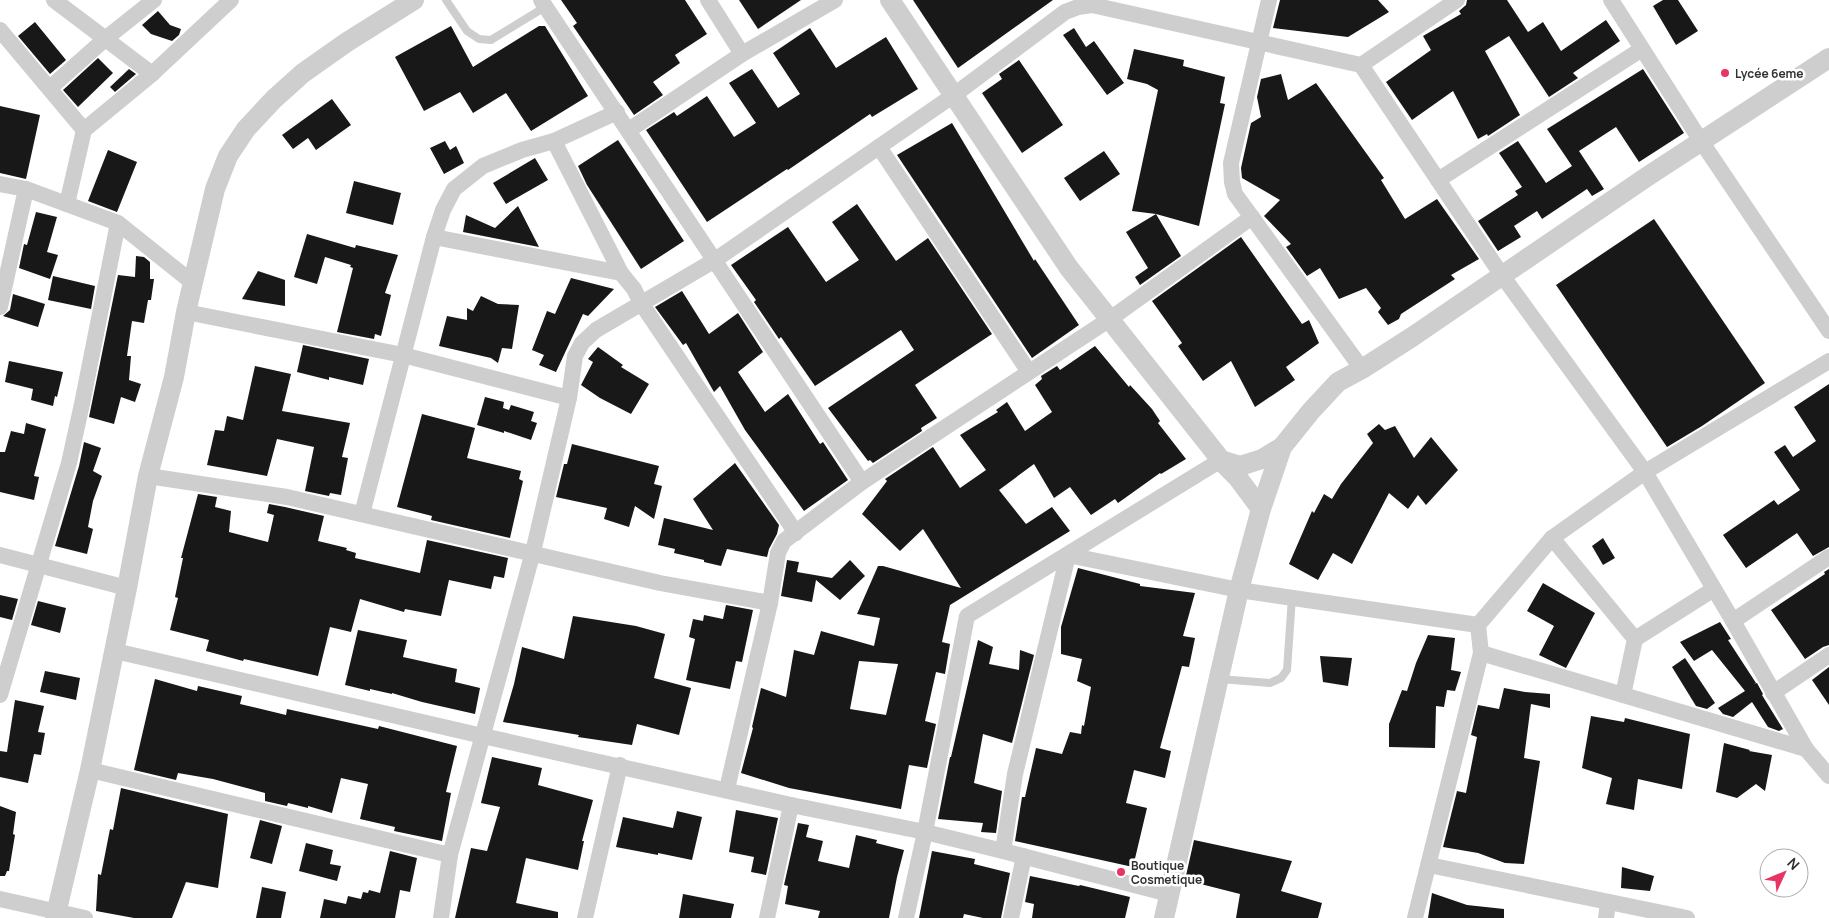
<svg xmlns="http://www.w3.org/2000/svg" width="1829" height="918" viewBox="0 0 1829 918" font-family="Manrope,sans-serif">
  <rect width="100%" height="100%" fill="#fff"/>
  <g fill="#181818" fill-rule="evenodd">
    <path d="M561,0h124l22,34 -32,21 5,8 -27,19 10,13 -29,20 -61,-89 4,-3z"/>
    <path d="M739,0h62l-43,29z"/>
    <path d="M913,0h140l-95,68z"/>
    <path d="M1280,0h98l11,12 -41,25 -75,-9z"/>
    <path d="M1467,0h40l21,32 15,-10 18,29 45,-31 14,21 -47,32 5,5 -29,19 -40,-61 -24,15 35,64 -32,21 -1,-2 -9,5 -25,-48 -41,29 -26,-38 45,-32 -8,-14 38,-22 -2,-3 7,-6z"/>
    <path d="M1663,0h15l20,31 -22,14 -23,-39z"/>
    <path d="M158,11l12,14 11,4 -2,6 -7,6 -21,-7 -9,-9z"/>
    <path d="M35,22l31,38 -16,14 -32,-38z"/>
    <path d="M451,26l22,41 66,-41h6l43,70 -57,35 -25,-38 -33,20 -13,-21 -36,19 -29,-54z"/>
    <path d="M810,28l26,40 50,-31 32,52 -46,28 -2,-3 -82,56 -1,-1 -80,53 -61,-92 28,-18 3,4 30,-20 27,41 22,-14 -27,-40 23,-14 26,39 22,-14 -27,-41z"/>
    <path d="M1074,28l12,19 8,-6 30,42 -17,12 -44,-60z"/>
    <path d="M1134,49l50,11 -1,6 42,11 -5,26 5,1 -26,122 -43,-12 -24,-3 26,-121 -11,-6 -20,-5z"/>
    <path d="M98,58l15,15 -35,34 -15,-17z"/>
    <path d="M1019,60l44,65 -41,28 -40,-60 20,-14 -3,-5z"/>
    <path d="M129,69l7,5 -21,18 -5,-5z"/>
    <path d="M1643,69l41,64 -45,29 -23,-35 -37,24 25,38 -12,7 -5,-7 -45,30 -5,-8 -23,15 7,11 -23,14 -20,-30 40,-26 -3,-4 7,-4 -23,-34 19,-12 28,42 26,-17 -25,-37z"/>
    <path d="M1281,74l7,26 28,-17 68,95 -3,2 24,39 32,-20 42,60 -28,16 4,4 -54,35 -2,5 -11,6 -10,-13 3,-4 -15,-20 -27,11 -19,-31 -13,8 -21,-29 5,-3 -27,-28 16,-16 -38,-22 -1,-10 10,-45 10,-6 -4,-20 4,-18z"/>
    <path d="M332,99l19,26 -35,25 -8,-12 -15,11 -11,-14z"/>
    <path d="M0,106l40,9 -14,64 -26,-6z"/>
    <path d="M952,123l82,138 1,-2 44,66 -47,33 -135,-203z"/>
    <path d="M618,140l66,101 -43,28 -54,-84 -9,-19z"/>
    <path d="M445,141l5,9 6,-4 8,17 -20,11 -14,-26z"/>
    <path d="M108,150l29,12 -20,50 -29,-11z"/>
    <path d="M1104,151l16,23 -40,27 -16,-23z"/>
    <path d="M535,158l13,22 -42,24 -13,-21z"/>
    <path d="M354,181l47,12 -8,32 -47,-12z"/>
    <path d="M857,204l39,57 32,-23 64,96 -77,51 22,33 -16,10 1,3 -49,32 -3,-3 -2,1 -40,-53 86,-58 -13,-20 -86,56 -34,-49 -2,2 -25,-37 2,-2 -25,-35 57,-38 38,55 33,-22 -27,-38z"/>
    <path d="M518,206l21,41 -76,-15 3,-17 29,13z"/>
    <path d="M36,212l21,5 -10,35 11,3 -8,24 -31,-11 5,-24 3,1z"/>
    <path d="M1156,214l25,42 -41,29 -5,-8 13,-9 -22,-36z"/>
    <path d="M1654,219l111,164 -63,43 -35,21 -111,-162z"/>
    <path d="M307,234l48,14 1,-3 42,10 -13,38 6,2 -10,41 -6,-2 -1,5 -37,-7 16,-64 -3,-1 1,-2 -26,-8 -8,27 -23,-7z"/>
    <path d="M1241,237l61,87 7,-4 10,23 -33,24 9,13 -40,27 -24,-46 -28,20 -25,-35 4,-3 -30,-42z"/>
    <path d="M136,256l8,1 6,5v17h4l-3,21h-3l-4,23 -12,-2 -5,35h4l-2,24 12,4 -6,18 -14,-5 -7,27 -25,-7 29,-142 17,2z"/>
    <path d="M258,271l27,9v26l-43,-7z"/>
    <path d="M53,276l42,10 -4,23 -43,-9z"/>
    <path d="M571,278l43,11 -26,27 -5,-2 -27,58 -17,-7 5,-10 -12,-5 15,-39 8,3z"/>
    <path d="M682,291l27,43 29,-21 25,39 -25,20 27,40 23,-18 32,50 3,-2 25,38 -44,31 -59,-81 -25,-44 -6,6 -28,-49 -3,2 -28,-38z"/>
    <path d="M13,294l32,10 -7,23 -35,-11 7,-6z"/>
    <path d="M481,296l17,8 21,1 -7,44 -10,-1 -4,15 -7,-5 -52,-12 8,-30 20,4v-12l6,3z"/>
    <path d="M303,345l66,14 -6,26 -34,-8v3l-32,-8z"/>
    <path d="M1095,346l34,41 1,-2 22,24 8,12 -2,2 28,36 -25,15 -1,-1 -42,30 -3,-4 -24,16 -21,-28 -16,11 -20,-34 -35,26 27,34 26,-17 18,24 -120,74 -8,37 8,2 -5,30 -9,-2 -11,49 11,3 -9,44 -18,-3 -8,44 -112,-21 -48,-15 12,-45 -1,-1 9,-39 25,9 8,-47 20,5 7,-24 53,15 6,-28 -23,-4 21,-48h5l78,22 -38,-59 -23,22 -38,-37 25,-33 -2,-2 48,-32 27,41 26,-18 -26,-35 38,-23 -2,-2 11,-8 18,29 27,-19 -17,-27 7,-6 -1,-3 16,-10 3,4zM859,661l39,3 -12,51 -36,-6z"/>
    <path d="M598,347l25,18 -2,2 28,17 -18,30 -31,-16 -19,-13 12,-23 -5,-3z"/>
    <path d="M9,361l54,11 -6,25 -2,-1 -2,10 -22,-6 2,-11 -28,-7z"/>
    <path d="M255,366l36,8 -9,37 68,12 -8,34 6,1 -7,37 -11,-2 -1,3 -24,-5 9,-44 -37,-8 -10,37 -60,-11 8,-35 9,1 3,-15 16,4z"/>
    <path d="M1829,384v163l-16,9 -16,-23 -51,35 -23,-33 51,-35 4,5 22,-15 -26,-38 11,-7 8,12 23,-16 -22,-34z"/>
    <path d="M485,397l19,5 -1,6 6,2 2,-5 23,7 -3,9 6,2 -6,17 -27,-9v2l-27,-8z"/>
    <path d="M422,414l53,14 -8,30 54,13 -2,8 4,2 -13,57 -79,-18 1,-4 -35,-9z"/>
    <path d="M26,423l20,6 -12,47 5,1 -5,23 -34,-8v-40h5l6,-21 13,3z"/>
    <path d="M1379,424l6,6 10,-4 19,32 17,-21 27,33 -32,35 -8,-10 -10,14 -19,-16 -37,71 -19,-11 -15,27 -29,-16 23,-53 2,2 10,-19 8,5 9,-15 32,-41 -6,-9z"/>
    <path d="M84,442l17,6 -8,23 9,5 -9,25 -5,26 5,2 -6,25 -32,-8 24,-80z"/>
    <path d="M572,444l87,22 -5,18 8,2 -8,33 -19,-13 -6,21 -25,-8 3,-11 -51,-11 8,-33h3z"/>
    <path d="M735,463l44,62 -2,9 -8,15 -2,8 -40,-8 -6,17 -17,-4v-2l-30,-7 1,-4 -17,-4 6,-27 49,12 -20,-31z"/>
    <path d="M198,494l19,3 -2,10 16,4 -2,21 39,10 6,-27 -7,-2 2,-9 16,3 39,9 -6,25 29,7 -1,2 10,3 -1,5 65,15 7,-33 81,18 -4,20 -10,-2 -3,13 -42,-9 -8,36 -36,-7 -1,3 -44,-13 -9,33 -21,-5 -12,49 -74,-17 -1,2 -37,-10 3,-11 -39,-10 8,-32 -3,-1 8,-39h-2z"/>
    <path d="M1603,538l12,20 -12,7 -11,-19z"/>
    <path d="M787,560l12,2 -2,10 35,6 18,-18 15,16 -25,24 -24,-20 -4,22 -31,-6z"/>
    <path d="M1078,568l62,16v2l55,7 -12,43 12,2 -6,29 -7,-1 -22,82 11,3 -6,27 -31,-8 -8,33 21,5 -14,59 -118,-26 7,-44h3l11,-49 26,6 8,-22 11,2 1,-9 2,1 7,-39 -14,-6 5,-22 -21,-5v-27z"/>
    <path d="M1829,569v76l-6,2 -18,12 -34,-49 54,-36 -1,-2z"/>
    <path d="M1543,583l52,30 -29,55 -27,-13 15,-29 -27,-15z"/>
    <path d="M0,595l18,4 -6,21 -12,-3z"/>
    <path d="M38,601l28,7 -6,25 -29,-8z"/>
    <path d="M726,605l27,5 -11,52 -6,-1 -6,28 -44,-9 9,-41 -6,-2 4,-18 10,2 1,-6 19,4z"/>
    <path d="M573,616l63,10 29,8 -11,44 37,10 -12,47 -42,-11 -5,21 -54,-8 1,-2 -76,-13 11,-38 8,-37 42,12z"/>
    <path d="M1720,622l11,17 -3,1 28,43 -3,1 4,-1 6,11 -1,1 21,34 -4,2 -11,-4 -16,-25 -19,15 -10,-3 -5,-6 27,-17 -33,-41 -18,11 -14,-19z"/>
    <path d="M358,630l49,10 -4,17 54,12 -2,13 25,6 -5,26 -53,-12 -30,-9v1l-22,-5v2l-25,-6z"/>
    <path d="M1428,635l27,3 -4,32 10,2 -6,19 -8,-1 -3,17 -8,-1 -1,42 -46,-1v-23l13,-34 5,1 9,-28z"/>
    <path d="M978,640l15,7 -4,17 30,6 1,-20 14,5 -22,88 -29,-9 -9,49 28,8 -6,42 -15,-1 2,-9 -45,-4 12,-62h1z"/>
    <path d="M1320,656l32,2 -4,28 -25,-4z"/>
    <path d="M1685,658l30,45 -8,6 -11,-3 -24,-39z"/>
    <path d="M1829,667v38l-17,-25z"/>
    <path d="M45,671l35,7 -4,22 -36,-8z"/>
    <path d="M155,679l42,12 1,-5 44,10 -2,8 46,11 1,-6 91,20 1,-3 78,20 -11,46 5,1 -9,48 -48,-10 1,-4 -35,-8 8,-35 -27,-6 -9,35 -24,-7v2l-20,-5 -1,3 -22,-5v-8l-52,-14 -35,-6 -2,7 -42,-10z"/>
    <path d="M1504,688l21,4 25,2v14l-19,-4 -7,54 16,3 -16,103 -19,-1 -27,-10 -35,-6 14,-56 9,2 11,-56 -6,-2 7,-30 21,4z"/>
    <path d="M15,700l29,6 -6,26 7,1 -4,22 -7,-1 -6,29 -28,-6v-26l7,1z"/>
    <path d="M1591,716l33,6 1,-4 65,16 -8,55 -44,-10 -4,31 -28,-6 6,-26 -30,-10z"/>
    <path d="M1724,743l26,7 -1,1 23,4 -7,36 -9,-7 -19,14 -21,-6z"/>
    <path d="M492,757l50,11 -4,17 55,15 -11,41h2l-6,29 -52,-12 -10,45 42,9v6h-103l16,-70 16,3 13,-44 -19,-4z"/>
    <path d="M121,788l107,26 -10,74 -32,-6 -14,36h-38l-38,-7 2,-37 3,1 9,-46 3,1z"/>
    <path d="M0,806l16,6 -3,22 2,1 -6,36h-2l-2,5h-5z"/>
    <path d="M736,810l42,8 -12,57 -15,-3 3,-15 -25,-5z"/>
    <path d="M677,811l25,6 -10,43 -34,-7v2l-42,-8 7,-30 50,11z"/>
    <path d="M260,820l22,6 -10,38 -22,-6z"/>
    <path d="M798,823l11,2 -3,12 17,4 -5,20 31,7 7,-33 21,5 -1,3 28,7 -7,27 -8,41h-71l2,-7 -35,-7 3,-18 -4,-1z"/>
    <path d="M1194,840l98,21 -11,30 41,12 -4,15h-82l4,-24 -55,-14z"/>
    <path d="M306,843l27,7 -3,14 11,2 -4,15 -38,-10z"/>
    <path d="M390,851l27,7 -7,34 -10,-2 -5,28h-75l4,-19 22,5 2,-8 13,3 2,-7 5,1 1,-3 11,3z"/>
    <path d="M932,851l43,8 -1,5 36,9 -9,45h-18l-19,-4 -1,4h-44z"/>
    <path d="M1622,867l32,9 -4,15 -29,-3z"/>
    <path d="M1030,876l49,10 1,-1 50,12 -5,21h-93l2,-14 -9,-2z"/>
    <path d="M262,887l24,5 -5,26h-25z"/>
    <path d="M1432,893l35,12 37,4v9h-76z"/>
    <path d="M683,894l51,10 -3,14h-52z"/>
  </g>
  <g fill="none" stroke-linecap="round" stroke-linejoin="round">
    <g stroke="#cecece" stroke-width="8">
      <path d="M446,0l21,31 12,8 12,1 54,-33"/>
      <path d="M1220,679l50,4 11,-5 6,-8 5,-73"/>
    </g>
    <g stroke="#cecece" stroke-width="16">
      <path d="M54,0l98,74"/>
      <path d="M541,0l321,482"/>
      <path d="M708,0l34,54"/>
      <path d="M1269,0l-38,163 1,19 3,12 127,175"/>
      <path d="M1611,0l90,141 128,190"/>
      <path d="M0,30l84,100"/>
      <path d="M1361,65l96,-65"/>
      <path d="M50,88l55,-49 49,-39"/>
      <path d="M629,130l113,-76 93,-54"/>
      <path d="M554,141l67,132"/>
      <path d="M879,147l150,225"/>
      <path d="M1438,180l204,-131"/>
      <path d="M0,184l26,5 92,34 75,60"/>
      <path d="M67,204l17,-74 68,-56 79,-74"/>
      <path d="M434,237l187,36 13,16 7,14 155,230"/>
      <path d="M0,307l26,-118"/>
      <path d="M186,312l217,43 166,43"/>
      <path d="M148,476l139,21 373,86 110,20"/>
      <path d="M362,514l72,-277 9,-27 11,-21 29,-23 39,-16 32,-9 63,-29"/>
      <path d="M1552,538l83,101 -12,56"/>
      <path d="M0,555l127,33"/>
      <path d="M1733,621l96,-64"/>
      <path d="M1478,625l74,-87 93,-66 184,-111"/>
      <path d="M1635,639l79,-50"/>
      <path d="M115,651l359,83 317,71 134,27 78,19 166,43"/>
      <path d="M1481,653l325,96 23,27"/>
      <path d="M1773,693l56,-38"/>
      <path d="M0,695l69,-232 13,-59 36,-181"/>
      <path d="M90,770l360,85"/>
      <path d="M727,789l43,-186 8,-50 6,-12 78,-59 248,-163 142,-102"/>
      <path d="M1003,851l12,-77 53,-219 171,35 239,35 3,28 -66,265"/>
      <path d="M1429,865l258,53"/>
      <path d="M0,899l85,19"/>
      <path d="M441,918l9,-63 83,-303 36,-154 6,-42 7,-13 14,-13 119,-70 239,-165 111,-83 13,-5 14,-2 269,60 140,209 144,198 88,149 73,128"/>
      <path d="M585,918l35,-153"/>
      <path d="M767,918l24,-113"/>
      <path d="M906,918l19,-86 42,-216 254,-156"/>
      <path d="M1011,918l13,-62"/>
      <path d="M1606,918l2,-15"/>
    </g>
    <g stroke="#cecece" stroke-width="20">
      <path d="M890,0l179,268 152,192 19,6 22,-7 20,-12"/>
      <path d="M1221,461l17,17 23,31"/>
      <path d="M55,918l35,-148 37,-182 21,-112 26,-99 12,-65 29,-123 13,-33 18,-27 28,-30 29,-26 44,-31 67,-42"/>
      <path d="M1164,918l75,-328 22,-81 21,-62 29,-36 27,-29 24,-13 50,-32 236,-161 181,-118"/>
    </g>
  </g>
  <g fill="#e83464" stroke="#fff" stroke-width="2">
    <circle cx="1725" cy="73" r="5"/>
    <circle cx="1121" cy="872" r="5"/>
  </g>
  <g text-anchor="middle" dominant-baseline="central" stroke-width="5" stroke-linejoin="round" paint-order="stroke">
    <g font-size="12" font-weight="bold" fill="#313131" stroke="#fff" text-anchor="start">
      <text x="1735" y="73">Lycée 6eme</text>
      <text x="1131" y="865">Boutique<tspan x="1131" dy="14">Cosmetique</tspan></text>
    </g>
  </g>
  <g transform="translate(1784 873) rotate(46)"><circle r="24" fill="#ffffff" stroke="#adadad"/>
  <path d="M0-4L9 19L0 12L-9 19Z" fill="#e83464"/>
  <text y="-8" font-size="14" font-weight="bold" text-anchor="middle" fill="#313131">N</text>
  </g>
</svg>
